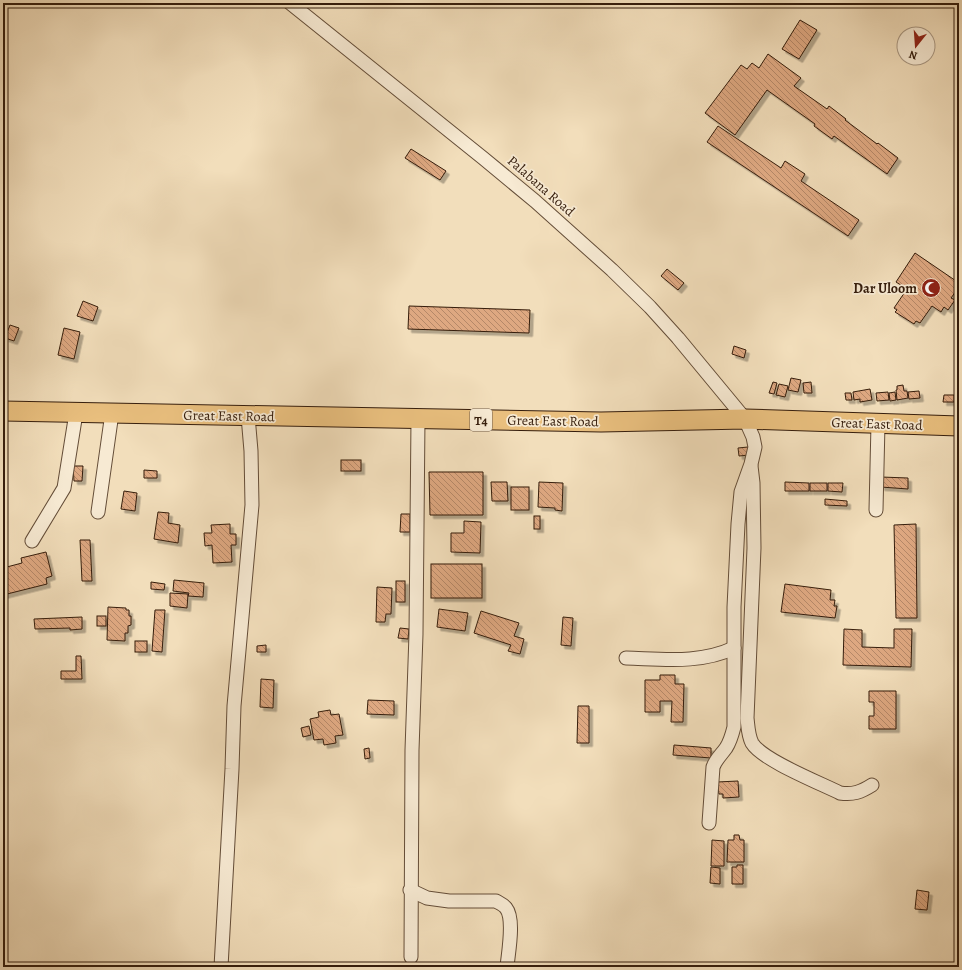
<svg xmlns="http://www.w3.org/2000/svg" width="962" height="970" viewBox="0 0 962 970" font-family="Alegreya,serif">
  <defs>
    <pattern id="building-back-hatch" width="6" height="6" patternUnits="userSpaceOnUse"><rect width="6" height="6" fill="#dea881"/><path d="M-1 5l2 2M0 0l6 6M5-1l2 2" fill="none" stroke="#b58868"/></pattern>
    <filter id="shadow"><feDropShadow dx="3.5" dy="3.5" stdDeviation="0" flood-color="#0004"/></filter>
  </defs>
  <rect width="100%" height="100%" fill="#f2debb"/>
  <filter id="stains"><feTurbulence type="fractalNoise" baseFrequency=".005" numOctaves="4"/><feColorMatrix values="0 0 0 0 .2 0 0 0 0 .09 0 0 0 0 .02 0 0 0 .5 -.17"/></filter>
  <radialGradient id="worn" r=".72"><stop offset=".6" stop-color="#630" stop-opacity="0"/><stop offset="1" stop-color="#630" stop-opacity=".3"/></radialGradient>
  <g fill="url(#building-back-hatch)" stroke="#351d0c" filter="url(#shadow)">
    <path d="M800,20l17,10 -18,29 -17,-10z"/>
    <path d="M768,54l33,24 -7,8 33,23 2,-3 17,13 -1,1 32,24 1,-1 20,15 -11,16 -53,-38 -2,3 -18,-13 1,-2 -48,-34 -32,45 -30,-22 36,-48 6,4 5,-6 7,5z"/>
    <path d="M718,126l63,42 4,-7 20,13 -4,7 58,39 -11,16 -141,-94z"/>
    <path d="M411,149l35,22 -6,9 -35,-22z"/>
    <path d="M915,253l44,30v4l-8,11 4,2 -7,10 -4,-3 -3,5 -9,-6 -12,17 -4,-2 -2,3 -19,-12 2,-2 -3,-2 13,-19 -11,-7z"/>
    <path d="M667,269l17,14 -6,7 -17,-14z"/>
    <path d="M83,301l15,6 -5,14 -16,-5z"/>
    <path d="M409,306l121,4 -1,23 -121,-4z"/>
    <path d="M10,325l9,3 -5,13 -9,-3z"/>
    <path d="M64,328l16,4 -6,27 -16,-4z"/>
    <path d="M734,346l12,4 -2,8 -12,-4z"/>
    <path d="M791,378l10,2 -3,12 -10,-2z"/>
    <path d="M773,382l4,1 -3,11 -5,-1z"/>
    <path d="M811,382l1,11h-8l-1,-10z"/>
    <path d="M779,384l9,2 -3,11 -9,-2z"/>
    <path d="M903,385l1,6h3l1,7 -11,2 -1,-10h1v-4z"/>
    <path d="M870,389l2,11 -12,2v-3l-6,1 -1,-8z"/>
    <path d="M919,391l1,7 -11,1 -1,-7z"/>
    <path d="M888,392l1,8 -12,1 -1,-8z"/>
    <path d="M895,392l1,8 -6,1 -1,-8z"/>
    <path d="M845,393h6l1,7h-6z"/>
    <path d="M944,395h10v7h-11z"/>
    <path d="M748,447l1,8 -10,1 -1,-8z"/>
    <rect x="341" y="460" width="20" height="11"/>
    <path d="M73,466h10l-1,15h-8z"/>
    <path d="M144,470l13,1v7h-13z"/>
    <path d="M429,472h54v43h-53z"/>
    <path d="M881,477l27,1v11l-27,-2z"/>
    <path d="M491,482h16l1,19h-16z"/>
    <path d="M539,482l24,1 -1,28 -7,-1v-2l-17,-1z"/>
    <path d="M785,482l24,1v8h-24z"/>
    <rect x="810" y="483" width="17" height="8"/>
    <path d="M828,483h15l-1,9 -14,-1z"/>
    <rect x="511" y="487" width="18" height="23"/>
    <path d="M124,491l13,2 -2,18 -14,-2z"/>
    <path d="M825,499l22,2v5l-22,-1z"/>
    <path d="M158,512l11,1 -1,10 12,2 -2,18 -24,-4z"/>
    <path d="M401,514h9v18h-10z"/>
    <rect x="534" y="516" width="6" height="13"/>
    <path d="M464,521l17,1 -1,31 -29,-1v-19h13z"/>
    <path d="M230,524v10h6v11h-5l1,17 -19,1 -1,-18 -7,1 -1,-13h8l-1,-8z"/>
    <path d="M916,524l1,94h-21l-2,-93z"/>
    <path d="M80,540h10l2,41h-10z"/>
    <path d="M46,552l6,24 -6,2 1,6 -44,11v-27l19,-5 -1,-5z"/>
    <rect x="431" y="564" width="51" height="34"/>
    <path d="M174,580l30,3 -1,14 -15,-1 1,-3 -16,-2z"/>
    <rect x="396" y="581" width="9" height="21"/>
    <path d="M151,582l14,2 -1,6 -13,-1z"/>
    <path d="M785,584l46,6 -1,10h5l-1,6h3l-2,12 -54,-6z"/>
    <path d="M377,587l15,1 -1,26h-5l-1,8h-9z"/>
    <path d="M170,593l18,1 -1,14 -17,-2z"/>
    <path d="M108,607l18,1v2h3v6h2v9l-3,1v7h-3v8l-18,-1z"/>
    <path d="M439,609l29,4 -3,18 -28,-4z"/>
    <path d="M155,610h10l-3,42 -10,-1z"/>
    <path d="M481,611l38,12 -5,13 10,3 -4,15 -12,-3 3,-6 -37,-12z"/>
    <rect x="97" y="616" width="9" height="10"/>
    <path d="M82,617v12l-12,1v-2l-35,1 -1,-10z"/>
    <path d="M563,617l10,1 -2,28 -10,-1z"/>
    <path d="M400,628l9,1 -1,10 -10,-1z"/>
    <path d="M844,629l18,1v17l32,1v-19h18l-1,38 -68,-2z"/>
    <rect x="135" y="641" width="12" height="11"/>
    <path d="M266,645v7h-9v-6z"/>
    <path d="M76,656h5l1,23h-21v-8h15z"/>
    <path d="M660,675h15v9h9l-1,38h-12l1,-21h-12v11h-15v-32h15z"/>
    <path d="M261,679l13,1 -1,28 -13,-1z"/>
    <path d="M869,691h27v38h-27v-13h5v-14h-5z"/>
    <path d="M368,700l26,1v14l-27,-1z"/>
    <path d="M578,706h11v37h-12z"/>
    <path d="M330,710l1,5 8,-1 4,21 -8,1 1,7 -12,2 -1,-6 -9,1 -4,-21 9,-2 -1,-5z"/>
    <path d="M309,726l2,9 -8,2 -2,-9z"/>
    <path d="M674,745l37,3v10l-38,-3z"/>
    <path d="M369,748l1,10 -5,1 -1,-10z"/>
    <path d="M738,781l1,16 -16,1v-4h-4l-2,-12z"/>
    <path d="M734,835h5l1,5h4v22h-17l1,-22h6z"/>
    <path d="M712,840l12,1v25h-13z"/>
    <path d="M737,865h6v19h-11v-17h5z"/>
    <path d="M711,867l9,1v16l-10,-1z"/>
    <path d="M917,890l12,2 -2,18 -12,-1z"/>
  </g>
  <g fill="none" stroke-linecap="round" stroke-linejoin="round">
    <defs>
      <g id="minor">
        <path d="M290,3l193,155 52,43 77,69 38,37 28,31 67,81 8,18 2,10 -4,17 -10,28 -3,32 -4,83v120c-2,8 -4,15 -8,21 -5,7 -10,11 -13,19l-4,56"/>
        <path d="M751,466l2,17 1,65 -7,170c1,8 1,17 5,25 10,17 68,40 88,50 13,2 21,-1 32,-8"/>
        <path d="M876,510l2,-86"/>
        <path d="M98,512l14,-99"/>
        <path d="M32,541l32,-53 12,-75"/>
        <path d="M626,658c37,1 74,6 108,-10"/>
        <path d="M410,890l17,8 22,3h47c3,2 8,4 10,7 9,11 2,46 1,59"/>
        <path d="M411,957l1,-207 4,-116 2,-215"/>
        <path d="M221,967l11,-198 2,-63 18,-201 -1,-54 -3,-35"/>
      </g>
      <path id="highway" d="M3,411l598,11 144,-3 214,7"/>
    </defs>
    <use href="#minor" stroke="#644d38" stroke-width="15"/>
    <use href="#highway" stroke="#351d0c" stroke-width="21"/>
    <use href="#minor" stroke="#f7ead3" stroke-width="13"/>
    <use href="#highway" stroke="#e9bf7e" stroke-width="19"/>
  </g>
  <defs>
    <symbol id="mosque-disc" viewBox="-11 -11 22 22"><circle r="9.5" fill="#8f2418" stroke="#f7ead3"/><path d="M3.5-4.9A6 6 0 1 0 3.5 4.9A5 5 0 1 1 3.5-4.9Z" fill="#fff"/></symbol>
  </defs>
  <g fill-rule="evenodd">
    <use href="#mosque-disc" x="920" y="277" width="22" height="22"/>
  </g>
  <g text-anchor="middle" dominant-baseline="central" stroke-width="3.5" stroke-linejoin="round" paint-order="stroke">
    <rect fill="#f7ead3" stroke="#6f5a48" stroke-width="1" x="470" y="409" width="22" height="22" rx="3"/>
    <g font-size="13" font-weight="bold" fill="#351d0c">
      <text x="481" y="420">T4</text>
    </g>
    <g font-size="14" fill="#351d0c" stroke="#f7ead3">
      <text transform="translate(541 186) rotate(41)">Palabana Road</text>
      <text transform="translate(229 416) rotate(1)">Great East Road</text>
      <text transform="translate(553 421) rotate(1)">Great East Road</text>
      <text transform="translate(877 424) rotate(2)">Great East Road</text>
    </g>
    <g font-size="14" font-weight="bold" fill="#351d0c" stroke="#f7ead3" text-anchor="end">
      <text x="917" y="288">Dar Uloom</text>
    </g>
  </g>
  <rect width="962" height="970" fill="none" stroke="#f2debb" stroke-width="16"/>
  <rect x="4" y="4" width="954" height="962" fill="none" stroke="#351d0c" stroke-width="2"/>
  <rect x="8" y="8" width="946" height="954" fill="none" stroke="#351d0c"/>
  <g transform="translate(916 46) rotate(197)"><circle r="19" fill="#f7ead3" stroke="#a99883"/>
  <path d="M0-3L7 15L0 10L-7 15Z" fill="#8f2418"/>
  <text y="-6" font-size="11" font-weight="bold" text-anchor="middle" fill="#351d0c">N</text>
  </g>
  <rect width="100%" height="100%" filter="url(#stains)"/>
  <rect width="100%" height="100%" fill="url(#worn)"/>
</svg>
